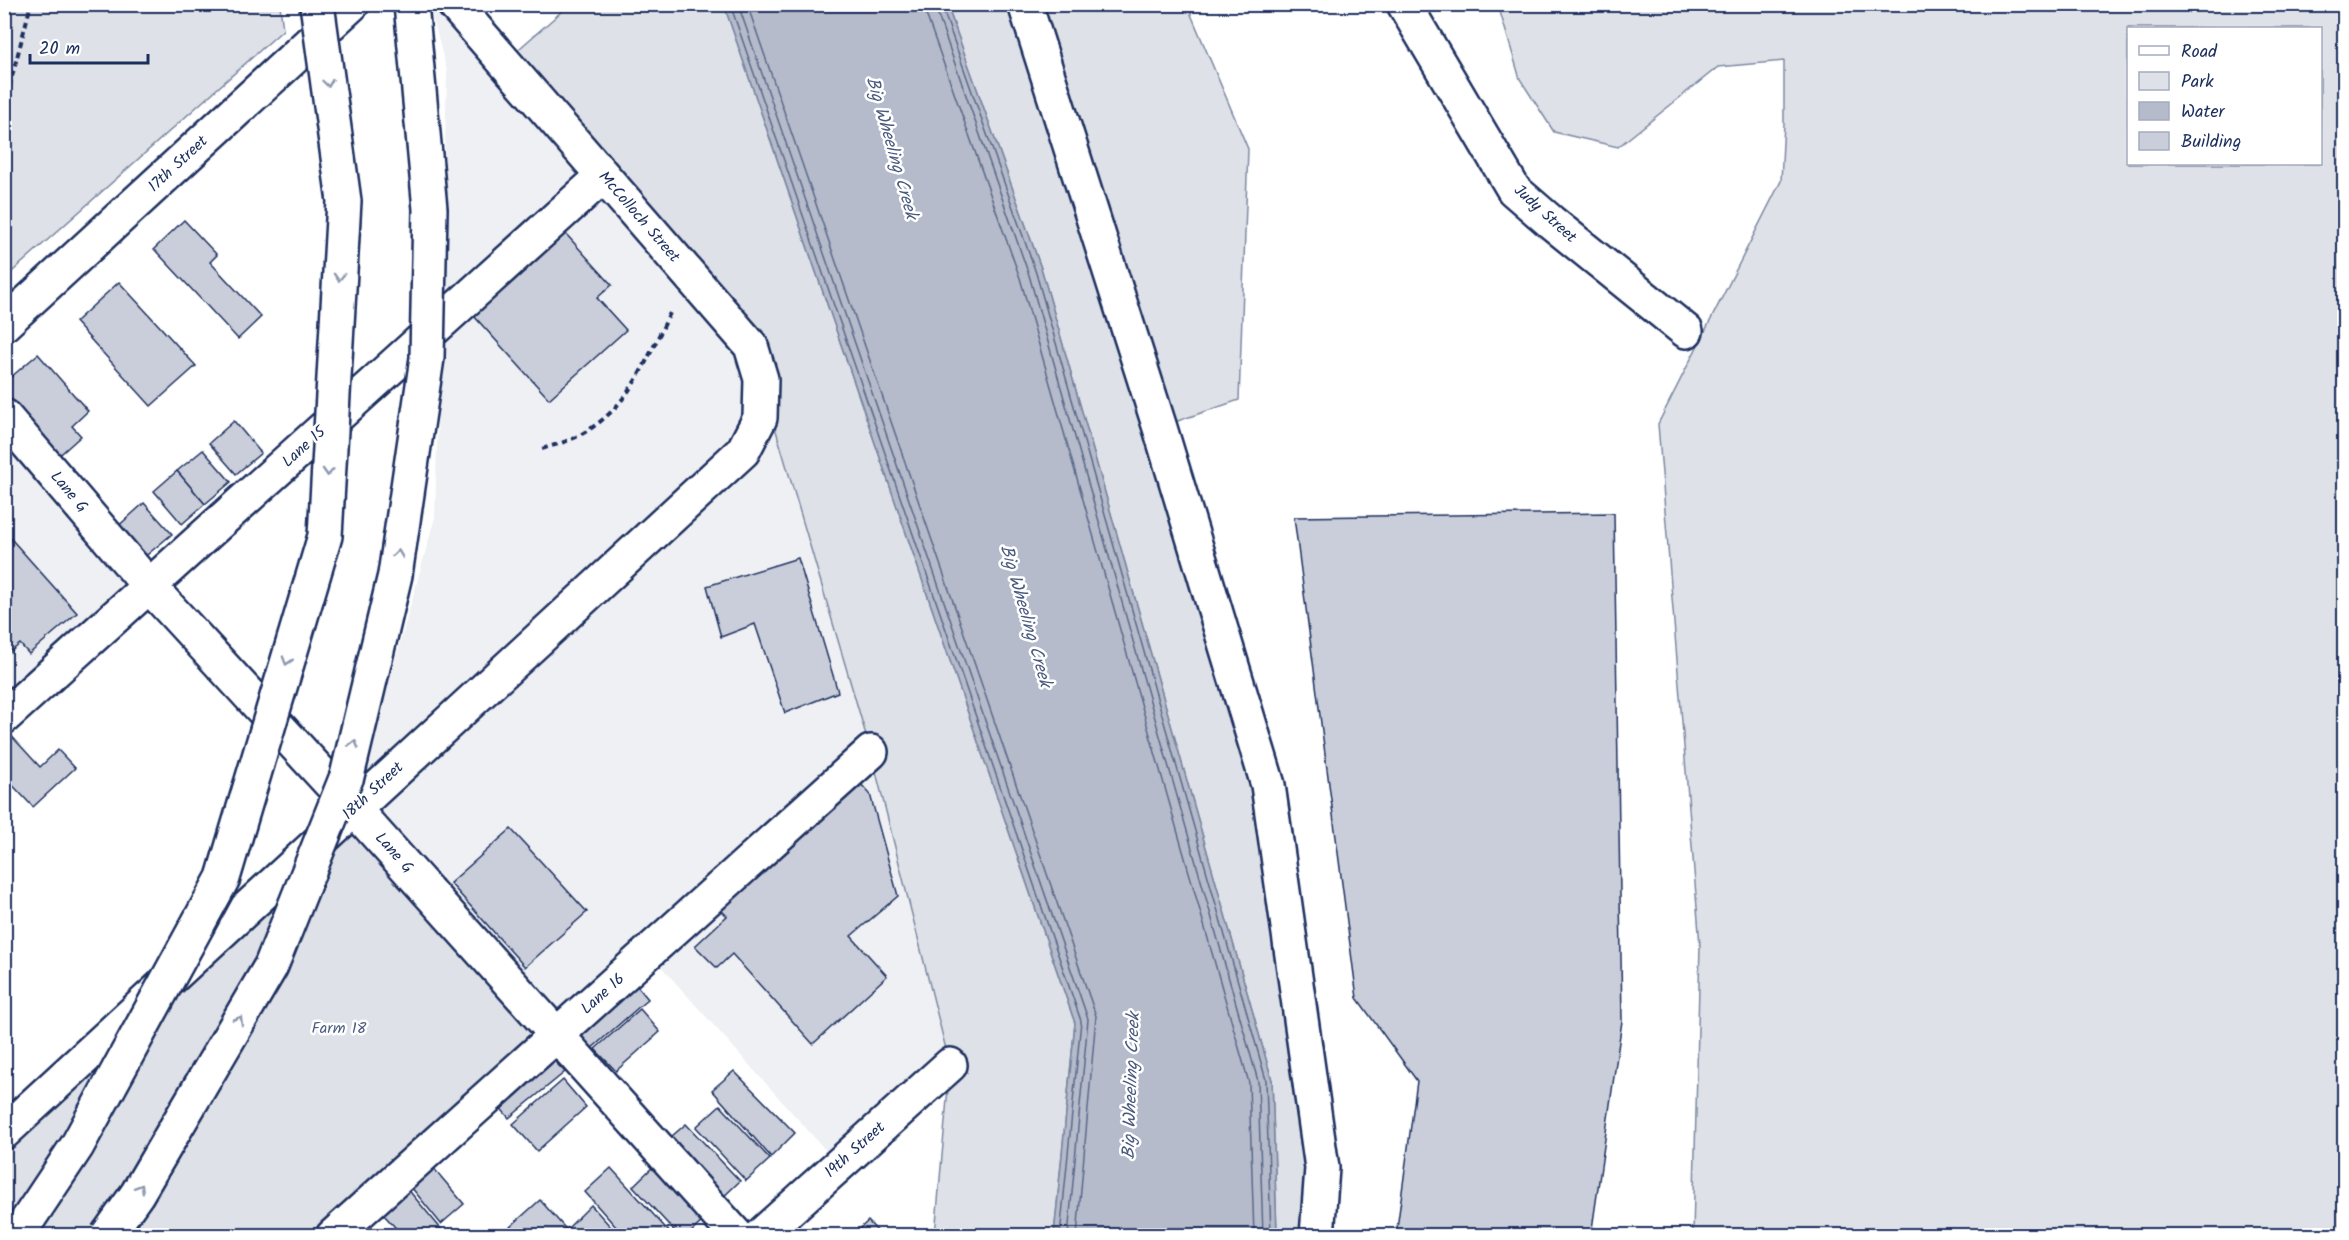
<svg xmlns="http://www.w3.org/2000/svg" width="2349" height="1240" viewBox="0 0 2349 1240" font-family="Kalam,sans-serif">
  <rect width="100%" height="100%" fill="#fff"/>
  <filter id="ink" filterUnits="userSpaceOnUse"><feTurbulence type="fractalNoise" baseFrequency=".0167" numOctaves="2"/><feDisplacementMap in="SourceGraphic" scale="12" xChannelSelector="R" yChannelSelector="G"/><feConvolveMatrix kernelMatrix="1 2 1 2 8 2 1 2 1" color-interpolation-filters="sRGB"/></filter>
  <g filter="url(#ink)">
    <g fill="#eff0f4">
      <path d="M429,5h25l297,341 120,406 79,313 -111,100 -190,-212 -93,83 -202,-227 81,-292 12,-446z"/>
      <path d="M4,416l145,170 -145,131z"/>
    </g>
    <g fill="#dee1e7" stroke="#7c88a2" stroke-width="1.5" fill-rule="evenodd">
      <path d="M7,5h273l3,25 -278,248 -1,-256z"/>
      <path d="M569,5h155l351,1018 -21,212h-119l15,-170 -79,-313 -120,-406 -247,-284z"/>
      <path d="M947,5h240l61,144 -9,251 -79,27 108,358 49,450h-40l-5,-155 -230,-809z"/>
      <path d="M1498,5h846v1230h-651l7,-290 -42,-521 123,-243 3,-58v-62l-66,6 -100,80 -64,-15 -34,-53zM2320,28v136h-192v-136z"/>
      <path d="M354,809l202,227 -223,199 -328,1v-104z"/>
    </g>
    <path fill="#b5bbca" stroke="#77839f" stroke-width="1.5" d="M724,5h223l95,266 230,809 5,155h-223l21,-212z"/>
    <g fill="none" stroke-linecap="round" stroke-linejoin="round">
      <g stroke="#596789" stroke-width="1.5">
        <path d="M730,4l351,1017 -21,215"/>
        <path d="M738,4l350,1015 -20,217"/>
        <path d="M747,4l349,1012 -19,220"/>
        <path d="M925,4l1,10 94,264 229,805 5,153"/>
        <path d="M934,4l95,271 229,806 5,155"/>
        <path d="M941,4l95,269 230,807 5,156"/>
      </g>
    </g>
    <g fill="#caceda" stroke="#1b2f5e" stroke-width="1.5">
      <path d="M184,220l33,35 -7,7 51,55 -23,22 -84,-90z"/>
      <path d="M565,233l47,52 -15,13 29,32 -77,69 -76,-84z"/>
      <path d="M119,282l77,84 -45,40 -76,-84z"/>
      <path d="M38,354l50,57 -16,15 9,10 -28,25 -49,-55v-23z"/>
      <path d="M234,421l27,32 -25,21 -27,-31z"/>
      <path d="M203,450l28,32 -26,22 -28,-33z"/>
      <path d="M177,471l28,33 -23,20 -28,-33z"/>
      <path d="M144,503l28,31 -30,25 -27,-30z"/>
      <path d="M1614,513l8,508 -31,215h-195l21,-155 -60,-83 -63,-481z"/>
      <path d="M4,531l73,82 -48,41 -9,-10 -16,13z"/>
      <path d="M798,558l40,134 -53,21 -30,-89 -34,13 -14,-51z"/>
      <path d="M6,730l34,37 18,-17 17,18 -42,39 -29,-31z"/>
      <path d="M859,782l11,12 28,102 -47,40 36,40 -74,68 -81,-90 -15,14 -22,-22 32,-30 -9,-9z"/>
      <path d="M511,829l76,83 -62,55 -75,-84z"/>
      <path d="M628,975l20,24 -57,50 -20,-23z"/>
      <path d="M640,1009l20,23 -44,39 -21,-22z"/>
      <path d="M543,1050l22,22 -56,46 -18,-21z"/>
      <path d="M734,1071l61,62 -24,24 -59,-67z"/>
      <path d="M563,1080l23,27 -49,44 -24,-27z"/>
      <path d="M720,1105l50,54 -24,22 -50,-54z"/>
      <path d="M686,1124l54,57 -22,21 -53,-60z"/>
      <path d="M425,1158l39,46 -23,20 -38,-47z"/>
      <path d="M657,1163l51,53 -21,20h-8l-46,-50z"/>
      <path d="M611,1168l62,68h-49l-39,-44z"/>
      <path d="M401,1181l46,55h-44l-28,-31z"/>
      <path d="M540,1200l32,36h-72z"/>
      <path d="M591,1205l28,31h-44l-7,-8z"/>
      <path d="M868,1221l14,15h-30z"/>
    </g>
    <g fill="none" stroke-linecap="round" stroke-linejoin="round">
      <defs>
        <g id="minor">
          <path d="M1025,4l135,424 108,357 54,383 -5,68"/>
          <path d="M1404,4l110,186 37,32 135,109"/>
          <path d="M4,324l348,-320"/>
          <path d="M4,416l145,170 205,223 383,427"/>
          <path d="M4,717l599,-541"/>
          <path d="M4,1132l739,-681 17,-33 1,-39 -10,-33 -297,-342"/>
          <path d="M333,1236l538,-484"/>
          <path d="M760,1236l190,-171"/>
        </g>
      </defs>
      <use href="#minor" stroke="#1b2f5e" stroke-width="38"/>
      <g stroke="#1b2f5e" stroke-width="4" stroke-dasharray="6 4.5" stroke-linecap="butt">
        <path d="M4,107l27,-103"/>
        <path d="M542,449c12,-4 25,-7 36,-13 52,-27 68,-76 93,-125"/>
      </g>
      <use href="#minor" stroke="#fff" stroke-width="33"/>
      <defs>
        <g id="highway-bridge">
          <path d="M17,1236l60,-90 146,-268 102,-342 19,-335 -27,-197"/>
          <path d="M107,1236l30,-42 134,-228 76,-190 48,-201 32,-217 3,-149 -19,-205"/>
        </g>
      </defs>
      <use href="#highway-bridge" stroke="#1b2f5e" stroke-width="38" stroke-linecap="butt"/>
      <use href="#highway-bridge" stroke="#fff" stroke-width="33"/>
    </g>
    <defs><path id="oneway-chevron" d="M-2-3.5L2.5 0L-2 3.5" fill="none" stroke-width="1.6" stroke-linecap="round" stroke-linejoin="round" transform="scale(1.5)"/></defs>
    <g stroke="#8d97ae">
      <use href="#oneway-chevron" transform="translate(328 83) rotate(82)"/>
      <use href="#oneway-chevron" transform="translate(339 277) rotate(93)"/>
      <use href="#oneway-chevron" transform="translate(328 472) rotate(93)"/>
      <use href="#oneway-chevron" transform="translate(398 554) rotate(-82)"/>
      <use href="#oneway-chevron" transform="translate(287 661) rotate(107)"/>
      <use href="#oneway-chevron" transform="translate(354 744) rotate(-76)"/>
      <use href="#oneway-chevron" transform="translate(239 1020) rotate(-60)"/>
      <use href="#oneway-chevron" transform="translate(140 1188) rotate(-58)"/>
    </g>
  </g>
  <g text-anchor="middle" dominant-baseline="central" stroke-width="5" stroke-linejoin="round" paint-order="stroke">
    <g font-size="16" fill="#1b2f5e" stroke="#fff">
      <text transform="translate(178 164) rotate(-43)">17th Street</text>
      <text transform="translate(1545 214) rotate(42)">Judy Street</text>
      <text transform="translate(639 217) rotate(49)">McColloch Street</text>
      <text transform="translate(304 447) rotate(-42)">Lane 15</text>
      <text transform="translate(69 492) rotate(50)">Lane G</text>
      <text transform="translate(373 791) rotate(-43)">18th Street</text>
      <text transform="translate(394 853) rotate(48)">Lane G</text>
      <text transform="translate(603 994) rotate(-42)">Lane 16</text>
      <text transform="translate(855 1150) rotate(-42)">19th Street</text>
    </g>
    <g font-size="16" fill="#4c5c80" stroke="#fff">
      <text x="339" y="1028">Farm 18</text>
    </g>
    <g font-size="18" font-style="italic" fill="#49597e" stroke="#fff">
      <text transform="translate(891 148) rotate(74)">Big Wheeling Creek</text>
      <text transform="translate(1025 616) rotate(74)">Big Wheeling Creek</text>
      <text transform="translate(1132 1086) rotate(-88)">Big Wheeling Creek</text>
    </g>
  </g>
  <rect width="2349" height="1240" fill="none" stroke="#fff" stroke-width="24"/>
  <rect x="12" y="12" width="2325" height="1216" fill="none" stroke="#1b2f5e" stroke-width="2" filter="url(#ink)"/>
  <rect x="2127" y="27" width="195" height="138" fill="#ffffff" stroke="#a4acbf" stroke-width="1.5"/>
  <rect x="2139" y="46" width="30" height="9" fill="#ffffff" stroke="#a4acbf" stroke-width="1.5"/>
  <text x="2181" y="57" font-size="18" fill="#1b2f5e">Road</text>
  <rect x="2139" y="72" width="30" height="18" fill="#dee1e7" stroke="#a4acbf" stroke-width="1.5"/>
  <text x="2181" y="87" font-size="18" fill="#1b2f5e">Park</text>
  <rect x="2139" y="102" width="30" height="18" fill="#b5bbca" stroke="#a4acbf" stroke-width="1.5"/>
  <text x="2181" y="117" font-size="18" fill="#1b2f5e">Water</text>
  <rect x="2139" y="132" width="30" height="18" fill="#caceda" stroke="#a4acbf" stroke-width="1.5"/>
  <text x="2181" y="147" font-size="18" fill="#1b2f5e">Building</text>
  <path d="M30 54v9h118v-9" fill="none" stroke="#1b2f5e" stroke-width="3"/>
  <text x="39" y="54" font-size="18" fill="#1b2f5e" stroke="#ffffff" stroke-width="4.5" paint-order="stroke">20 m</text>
</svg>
